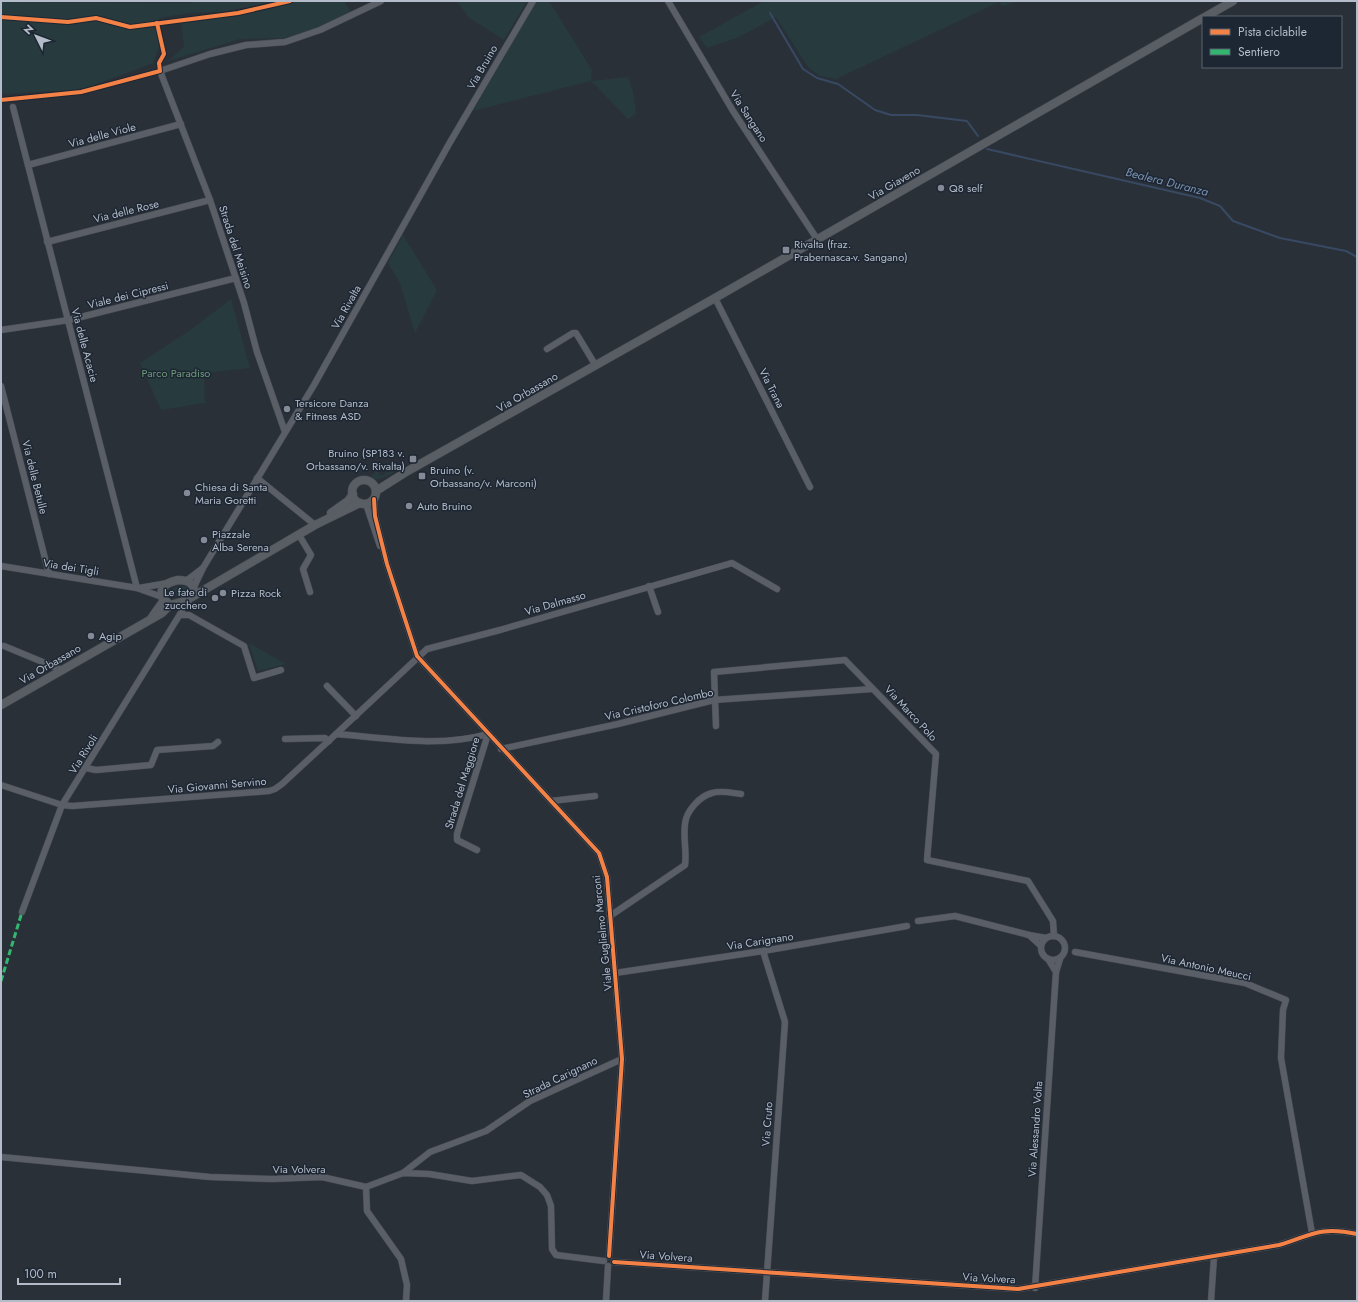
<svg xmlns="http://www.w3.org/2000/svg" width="1358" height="1302" viewBox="0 0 1358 1302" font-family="Jost,sans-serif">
  <rect width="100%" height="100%" fill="#2a3038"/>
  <g fill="#273a3e">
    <path d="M201,1h74l-52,11 -33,1 -31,5 1,27 -7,18 -72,27 -80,4v-92l188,1z"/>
    <path d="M298,1h46l7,11 -38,17 -28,9 -45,1 -72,22 16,-14 -3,-26 58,-6z"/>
    <path d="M457,1h70l-23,39 -36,-23z"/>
    <path d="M536,1h13l43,69 -1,11 37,-4 5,14 3,23 -8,5 -37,-38 -118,30z"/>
    <path d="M764,1h256l-18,5 -3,-4 -163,77 -16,-3 -12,-9 -32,-50 -37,20 -32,11 -8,-11z"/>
    <path d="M403,235l34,55 -22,43 -15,-50 -12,-20z"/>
    <path d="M231,299l19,69 -46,5 1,30 -44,7 -21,-47 49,-32z"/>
    <path d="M405,461l1,3 -11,8 -13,6 -9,2 -2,-3 6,-7 4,6z"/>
    <path d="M181,586l8,2v5l-12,3 -8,-2v-4z"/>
    <path d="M249,643l37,21 -28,7z"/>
  </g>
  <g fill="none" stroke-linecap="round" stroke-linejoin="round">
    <g stroke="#384963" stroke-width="2">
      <path d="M770,13l33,56 14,9 21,6 37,26 16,5h26l50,6 11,15"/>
      <path d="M987,149l213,49 20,8 13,15 47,17 66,13 11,6"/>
    </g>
    <defs>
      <g id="street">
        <path d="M668,1l65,110 84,128"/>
        <path d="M13,107l124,481"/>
        <path d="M28,165l153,-41"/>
        <path d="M47,242l163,-42"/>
        <path d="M715,298l95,189"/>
        <path d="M1,330l68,-10 167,-42"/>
        <path d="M547,349l26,-16h3l20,33"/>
        <path d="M1,386l48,188"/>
        <path d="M285,432l-28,-80 -13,-49 -34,-103 -50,-129 50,-17 36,-9 39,-3 35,-12 61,-29"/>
        <path d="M257,478l58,47"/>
        <path d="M374,499l1,17 12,48 30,92 182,197 8,24 15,182 -13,197"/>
        <path d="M366,504l14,42"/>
        <path d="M299,535l12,20 -8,14 7,23"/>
        <path d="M1,566l136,22 25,9"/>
        <path d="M203,568l111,-183 135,-241 84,-143"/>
        <path d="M186,581l17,-13 -9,19"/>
        <path d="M649,586l9,26"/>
        <path d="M139,588l29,-5"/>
        <path d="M180,615h9l55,31 10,32 27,-8"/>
        <path d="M4,646l58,24"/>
        <path d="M327,686l29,30"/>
        <path d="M716,726l-2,-54 131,-12 91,94 -9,106 101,21 25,40 1,15"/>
        <path d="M336,734l91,-85 73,-19 232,-67 45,26"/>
        <path d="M285,739l40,-1 4,3"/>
        <path d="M501,749l117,-25 96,-24 158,-11"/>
        <path d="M86,768l10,2 55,-5 6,-15 56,-4 5,-4"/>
        <path d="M1,785l61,20 10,1 197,-15 6,-2 7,-5 54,-50c50,4 103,14 152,0"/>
        <path d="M551,801l44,-5"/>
        <path d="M477,850l-20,-10v-6l31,-100"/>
        <path d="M22,912l40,-107 120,-194 1,-9"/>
        <path d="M610,916l75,-51c2,-13 -2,-27 0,-41 1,-13 15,-28 27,-31 9,-3 20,0 29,1"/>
        <path d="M918,921l37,-5 74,19"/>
        <circle cx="1053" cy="948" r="12"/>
        <path d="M1041,946l-12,-11 17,3"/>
        <path d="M763,951l22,71 -20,279"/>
        <path d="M1075,952l170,31 41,17 -3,10 -2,48 31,175"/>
        <path d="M1048,959l8,13 4,-13"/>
        <path d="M615,973l148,-22 144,-25"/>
        <path d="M1,1157l209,20 62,2 50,-2 44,10 37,-14 26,1 43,7 49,-6 19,12 7,8 4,11 1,43 4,6 48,6"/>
        <path d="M403,1173l27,-21 56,-21 44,-30 92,-42"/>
        <path d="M366,1187l1,24 34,48 6,26 -1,16"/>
        <path d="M614,1262l404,27 261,-44c33,-10 41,-19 78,-11"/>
        <path d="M1035,1288l21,-316"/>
        <path d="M606,1301l2,-35"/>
        <path d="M1211,1301l3,-44"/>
      </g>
      <g id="secondary">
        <path d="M1205,17l28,-16"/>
        <circle cx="364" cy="492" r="12"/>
        <path d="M376,491l30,-19 309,-174 488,-280"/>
        <path d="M331,513l17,-12 5,-7"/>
        <path d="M178,580c9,0 17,3 16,13l-6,7 -18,5 -8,-8c-3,-11 7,-15 16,-17z"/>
        <path d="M192,597l123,-72 45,-22"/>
        <path d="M152,617l12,-17"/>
        <path d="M1,705l161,-92 8,-8"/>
      </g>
    </defs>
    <use href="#street" stroke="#484c53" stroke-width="7"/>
    <use href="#secondary" stroke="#484c53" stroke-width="9"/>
    <use href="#street" stroke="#5a5e66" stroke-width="6"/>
    <use href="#secondary" stroke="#595d64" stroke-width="8"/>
    <path stroke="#33b770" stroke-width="3" stroke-dasharray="6 3" stroke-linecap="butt" d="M1,981l21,-69"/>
    <defs>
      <g id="cycleway">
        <path d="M1,17l67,5 28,-4 34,9 108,-14 52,-12"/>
        <path d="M1,100l80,-8 79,-21 -1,-8 5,-9 -7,-31"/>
        <path d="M374,499l1,17 12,48 30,92 182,197 8,24 15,182 -13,197"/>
        <path d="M614,1262l404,27 261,-44c33,-10 41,-19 78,-11"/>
      </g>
    </defs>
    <use href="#cycleway" stroke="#1d2633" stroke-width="6"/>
    <use href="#cycleway" stroke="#f48246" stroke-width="4"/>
  </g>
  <g fill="#848b96" stroke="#1d2633" stroke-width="1.5">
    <circle cx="941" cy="188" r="4"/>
    <rect x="782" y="246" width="8" height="8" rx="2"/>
    <circle cx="287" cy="409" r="4"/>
    <rect x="409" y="455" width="8" height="8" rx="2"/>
    <rect x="418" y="472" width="8" height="8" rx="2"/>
    <circle cx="187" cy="493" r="4"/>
    <circle cx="409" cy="506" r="4"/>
    <circle cx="204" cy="540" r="4"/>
    <circle cx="223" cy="593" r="4"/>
    <circle cx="215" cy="598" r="4"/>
    <circle cx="91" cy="636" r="4"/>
  </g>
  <g text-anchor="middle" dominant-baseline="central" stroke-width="3" stroke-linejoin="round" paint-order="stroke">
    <g font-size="11" fill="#b4bcc9" stroke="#1d2633">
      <text transform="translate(482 67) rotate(-60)">Via Bruino</text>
      <text transform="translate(749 116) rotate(57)">Via Sangano</text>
      <text transform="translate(102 135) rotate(-15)">Via delle Viole</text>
      <text transform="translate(894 183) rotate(-30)">Via Giaveno</text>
      <text transform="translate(126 211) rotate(-14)">Via delle Rose</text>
      <text transform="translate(236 247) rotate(72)">Strada del Meisino</text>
      <text transform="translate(128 295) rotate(-14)">Viale dei Cipressi</text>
      <text transform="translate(346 307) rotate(-61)">Via Rivalta</text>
      <text transform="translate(85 345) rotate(75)">Via delle Acacie</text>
      <text transform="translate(772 388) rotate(63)">Via Trana</text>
      <text transform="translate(527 392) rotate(-30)">Via Orbassano</text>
      <text transform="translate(35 477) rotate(76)">Via delle Betulle</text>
      <text transform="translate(71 567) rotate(9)">Via dei Tigli</text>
      <text transform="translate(555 603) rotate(-16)">Via Dalmasso</text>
      <text transform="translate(50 664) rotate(-30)">Via Orbassano</text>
      <text transform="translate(659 704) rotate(-13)">Via Cristoforo Colombo</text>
      <text transform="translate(911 713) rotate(47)">Via Marco Polo</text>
      <text transform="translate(83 754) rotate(-58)">Via Rivoli</text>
      <text transform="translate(462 783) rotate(-73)">Strada del Maggiore</text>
      <text transform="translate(217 785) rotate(-5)">Via Giovanni Servino</text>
      <text transform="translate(602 933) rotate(-96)">Viale Guglielmo Marconi</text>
      <text transform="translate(760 941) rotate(-9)">Via Carignano</text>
      <text transform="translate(1206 967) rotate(12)">Via Antonio Meucci</text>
      <text transform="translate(560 1077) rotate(-26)">Strada Carignano</text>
      <text transform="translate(767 1124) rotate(-86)">Via Cruto</text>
      <text transform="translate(1035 1129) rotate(-86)">Via Alessandro Volta</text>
      <text x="299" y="1169">Via Volvera</text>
      <text transform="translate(666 1256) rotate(4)">Via Volvera</text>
      <text transform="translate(989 1278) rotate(3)">Via Volvera</text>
    </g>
    <g font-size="11" fill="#b4bcc9" stroke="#1d2633" text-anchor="start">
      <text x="949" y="188">Q8 self</text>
      <text x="794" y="244">Rivalta (fraz.<tspan x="794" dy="13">Prabernasca-v. Sangano)</tspan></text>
      <text x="295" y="403">Tersicore Danza<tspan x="295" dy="13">&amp; Fitness ASD</tspan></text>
      <text x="405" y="453" text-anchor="end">Bruino (SP183 v.<tspan x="405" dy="13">Orbassano/v. Rivalta)</tspan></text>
      <text x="430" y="470">Bruino (v.<tspan x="430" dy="13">Orbassano/v. Marconi)</tspan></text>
      <text x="195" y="487">Chiesa di Santa<tspan x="195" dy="13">Maria Goretti</tspan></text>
      <text x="417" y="506">Auto Bruino</text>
      <text x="212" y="534">Piazzale<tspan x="212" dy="13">Alba Serena</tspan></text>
      <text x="207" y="592" text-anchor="end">Le fate di<tspan x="207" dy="13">zucchero</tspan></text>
      <text x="231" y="593">Pizza Rock</text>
      <text x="99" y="636">Agip</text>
    </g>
    <g font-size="11" fill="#6b9a76" stroke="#1d2633">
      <text x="176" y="373">Parco Paradiso</text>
    </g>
    <g font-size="12" font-style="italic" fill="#7c92b1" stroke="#1d2633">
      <text transform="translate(1167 182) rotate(14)">Bealera Duranza</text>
    </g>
  </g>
  <rect width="1358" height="1302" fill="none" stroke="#b4bcc9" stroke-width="4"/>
  <rect x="1202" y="16" width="140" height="52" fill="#1d2633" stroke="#59626f"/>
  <rect x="1210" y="29" width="20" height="6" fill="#f48246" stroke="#59626f"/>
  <text x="1238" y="36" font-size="12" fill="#b4bcc9">Pista ciclabile</text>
  <rect x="1210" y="49" width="20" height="6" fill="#33b770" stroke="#59626f"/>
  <text x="1238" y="56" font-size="12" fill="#b4bcc9">Sentiero</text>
  <g transform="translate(36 36) rotate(312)" stroke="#1d2633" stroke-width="3" paint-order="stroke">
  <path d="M0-3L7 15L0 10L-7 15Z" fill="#b4bcc9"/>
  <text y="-6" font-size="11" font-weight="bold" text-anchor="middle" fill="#b4bcc9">N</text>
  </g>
  <path d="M18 1278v6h102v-6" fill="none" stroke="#b4bcc9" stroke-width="2"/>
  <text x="24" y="1278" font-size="12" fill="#b4bcc9" stroke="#1d2633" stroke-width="3" paint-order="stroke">100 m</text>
</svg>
